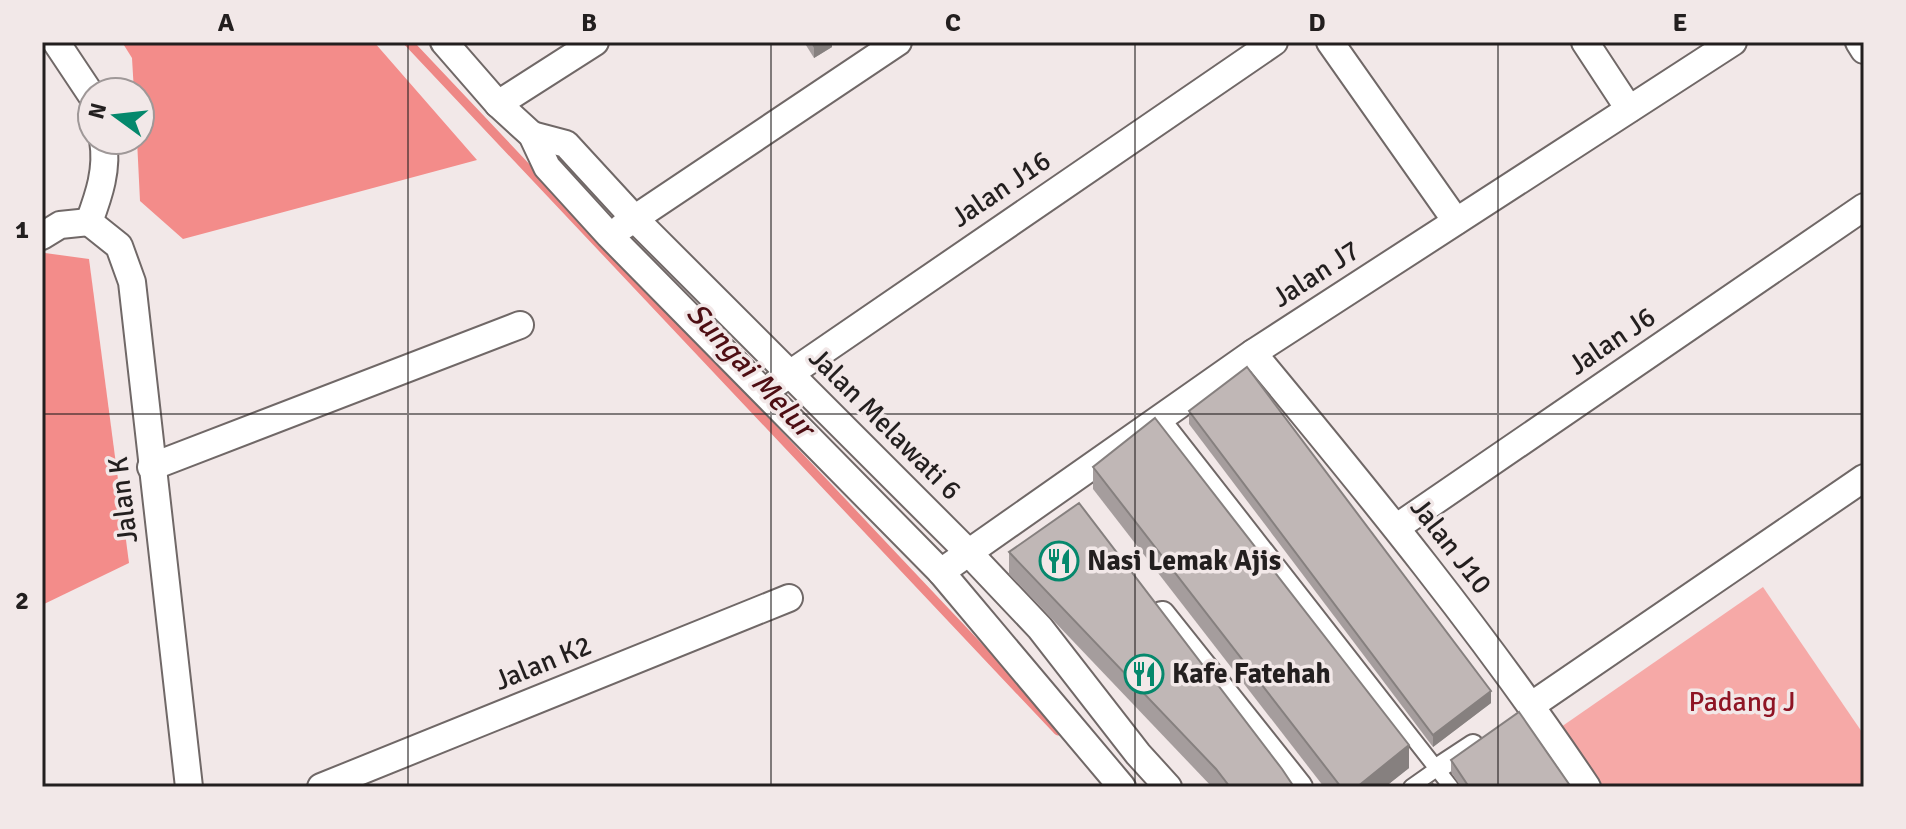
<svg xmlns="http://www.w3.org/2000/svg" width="1906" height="829" viewBox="0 0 1906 829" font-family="Signika,sans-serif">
  <rect width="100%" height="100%" fill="#f2e8e8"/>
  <path fill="#f6a9a7" d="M1763,587l101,148v52h-262l-41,-60z"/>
  <g fill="#f38c8a">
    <path d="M122,42h252l103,118 -294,79 -43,-38 -3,-61h3v-48h-6l-2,-34z"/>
    <path d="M45,253l44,6 40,304 -87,42v-349z"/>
  </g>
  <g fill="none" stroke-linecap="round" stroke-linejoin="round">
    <path stroke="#ee8886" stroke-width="9" d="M408,42l650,689"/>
    <defs>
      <g id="service">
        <path d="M1161,416l290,371"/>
        <path d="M1411,787l27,-19"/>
      </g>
      <path id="pedestrian" d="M1438,768l35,-23"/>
      <g id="minor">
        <path d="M56,42l36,54"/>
        <path d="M444,42l54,62 34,31 15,32 62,68 332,337 181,215"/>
        <path d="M1330,42l126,179"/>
        <path d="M1585,42l44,67"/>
        <path d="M1859,42l5,8"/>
        <path d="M498,104l97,-62"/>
        <path d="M532,135l34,9 69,75 333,333 72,76 98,126 30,33"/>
        <path d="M89,222l30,24 13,36 57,505"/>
        <path d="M89,222c10,-27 19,-53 14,-82"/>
        <path d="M622,227l276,-185"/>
        <path d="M42,236l18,-11 29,-3"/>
        <path d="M1253,353c117,141 232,282 334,434"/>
        <path d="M775,384l499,-342"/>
        <path d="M151,467l369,-142"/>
        <path d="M1397,527l467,-320"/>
        <path d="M941,572l312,-219 480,-311"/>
        <path d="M1162,615l137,172"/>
        <path d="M1532,705l332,-227"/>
        <path d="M321,787l468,-189"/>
      </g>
    </defs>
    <use href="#service" stroke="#706867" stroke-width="18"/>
    <use href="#pedestrian" stroke="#706867" stroke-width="24"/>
    <use href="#minor" stroke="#706867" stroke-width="30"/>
    <use href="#service" stroke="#fff" stroke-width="14"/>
    <use href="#pedestrian" stroke="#fff" stroke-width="20"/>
    <use href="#minor" stroke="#fff" stroke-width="26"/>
  </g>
  <g fill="#a59d9d">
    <path d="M804,42h28v5l-18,11z"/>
    <path d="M1189,411l302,292 -58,44 -244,-323z"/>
    <path d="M1093,467l316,301 -24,19h-61l-231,-298z"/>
    <path d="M1009,552l285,235h-82l-203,-213z"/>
    <path d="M1451,760l120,27h-110l-10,-15z"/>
  </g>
  <g fill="#86807f">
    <path d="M821,42h11v5l-18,11v-12z"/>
    <path d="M1491,691v12l-58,44v-12z"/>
    <path d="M1409,745v23l-24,19h-28z"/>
  </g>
  <g fill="#c0b7b6" stroke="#86807f" stroke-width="2">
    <path d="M812,42h9l-7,4z"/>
    <path d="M1247,367l244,324 -58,44 -244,-324z"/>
    <path d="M1155,418l254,327 -52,42h-16l-248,-320z"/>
    <path d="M1079,503l203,266 12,18h-64l-14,-18 -207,-217z"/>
    <path d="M1519,712l52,75h-102l-18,-27z"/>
    <path d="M1432,783l3,4h-10z"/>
  </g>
  <path fill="none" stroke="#231f1f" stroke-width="2" stroke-opacity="0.55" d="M408,42v745M771,42v745M1135,42v745M1498,42v745M42,414h1822"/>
  <defs>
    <symbol id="restaurant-ring" viewBox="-11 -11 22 22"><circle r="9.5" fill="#f2e8e8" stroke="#05886c" stroke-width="1.5"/><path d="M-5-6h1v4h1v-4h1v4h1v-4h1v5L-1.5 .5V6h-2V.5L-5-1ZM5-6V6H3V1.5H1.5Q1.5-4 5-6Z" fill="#05886c"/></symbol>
  </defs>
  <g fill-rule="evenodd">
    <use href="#restaurant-ring" x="1037" y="539" width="44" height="44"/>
    <use href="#restaurant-ring" x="1122" y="652" width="44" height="44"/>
  </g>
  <g text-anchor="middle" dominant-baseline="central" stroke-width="7" stroke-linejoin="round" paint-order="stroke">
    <g font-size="28" fill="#231f1f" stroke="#f2e8e8">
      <text transform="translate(1001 189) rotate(-34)">Jalan J16</text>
      <text transform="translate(1316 274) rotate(-33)">Jalan J7</text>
      <text transform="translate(1612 341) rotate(-34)">Jalan J6</text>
      <text transform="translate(885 424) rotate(45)">Jalan Melawati 6</text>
      <text transform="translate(123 500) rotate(-97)">Jalan K</text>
      <text transform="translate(1451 546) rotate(52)">Jalan J10</text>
      <text transform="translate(543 663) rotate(-22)">Jalan K2</text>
    </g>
    <g font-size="28" font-weight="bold" fill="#231f1f" stroke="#f2e8e8" text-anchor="start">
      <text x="1087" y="561">Nasi Lemak Ajis</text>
      <text x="1172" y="674">Kafe Fatehah</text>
    </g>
    <g font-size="28" fill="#8f1424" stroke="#f2e8e8">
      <text x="1742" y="702">Padang J</text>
    </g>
    <g font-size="30" font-style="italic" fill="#4e0e13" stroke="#f2e8e8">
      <text transform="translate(750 370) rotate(47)">Sungai Melur</text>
    </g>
  </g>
  <rect width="1906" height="829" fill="none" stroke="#f2e8e8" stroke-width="88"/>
  <g transform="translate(116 116) rotate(285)"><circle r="38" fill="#f2e8e8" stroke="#9f9898" stroke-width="2"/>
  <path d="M0-6L14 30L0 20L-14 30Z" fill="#05886c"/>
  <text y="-12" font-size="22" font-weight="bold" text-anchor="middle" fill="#231f1f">N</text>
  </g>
  <rect x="44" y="44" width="1818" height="741" fill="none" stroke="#231f1f" stroke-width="3"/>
  <g font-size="26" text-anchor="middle" font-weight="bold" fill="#231f1f">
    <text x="226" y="31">A</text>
    <text x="589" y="31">B</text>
    <text x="953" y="31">C</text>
    <text x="1317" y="31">D</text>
    <text x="1680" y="31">E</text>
    <text x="22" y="238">1</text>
    <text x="22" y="609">2</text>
  </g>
</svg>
